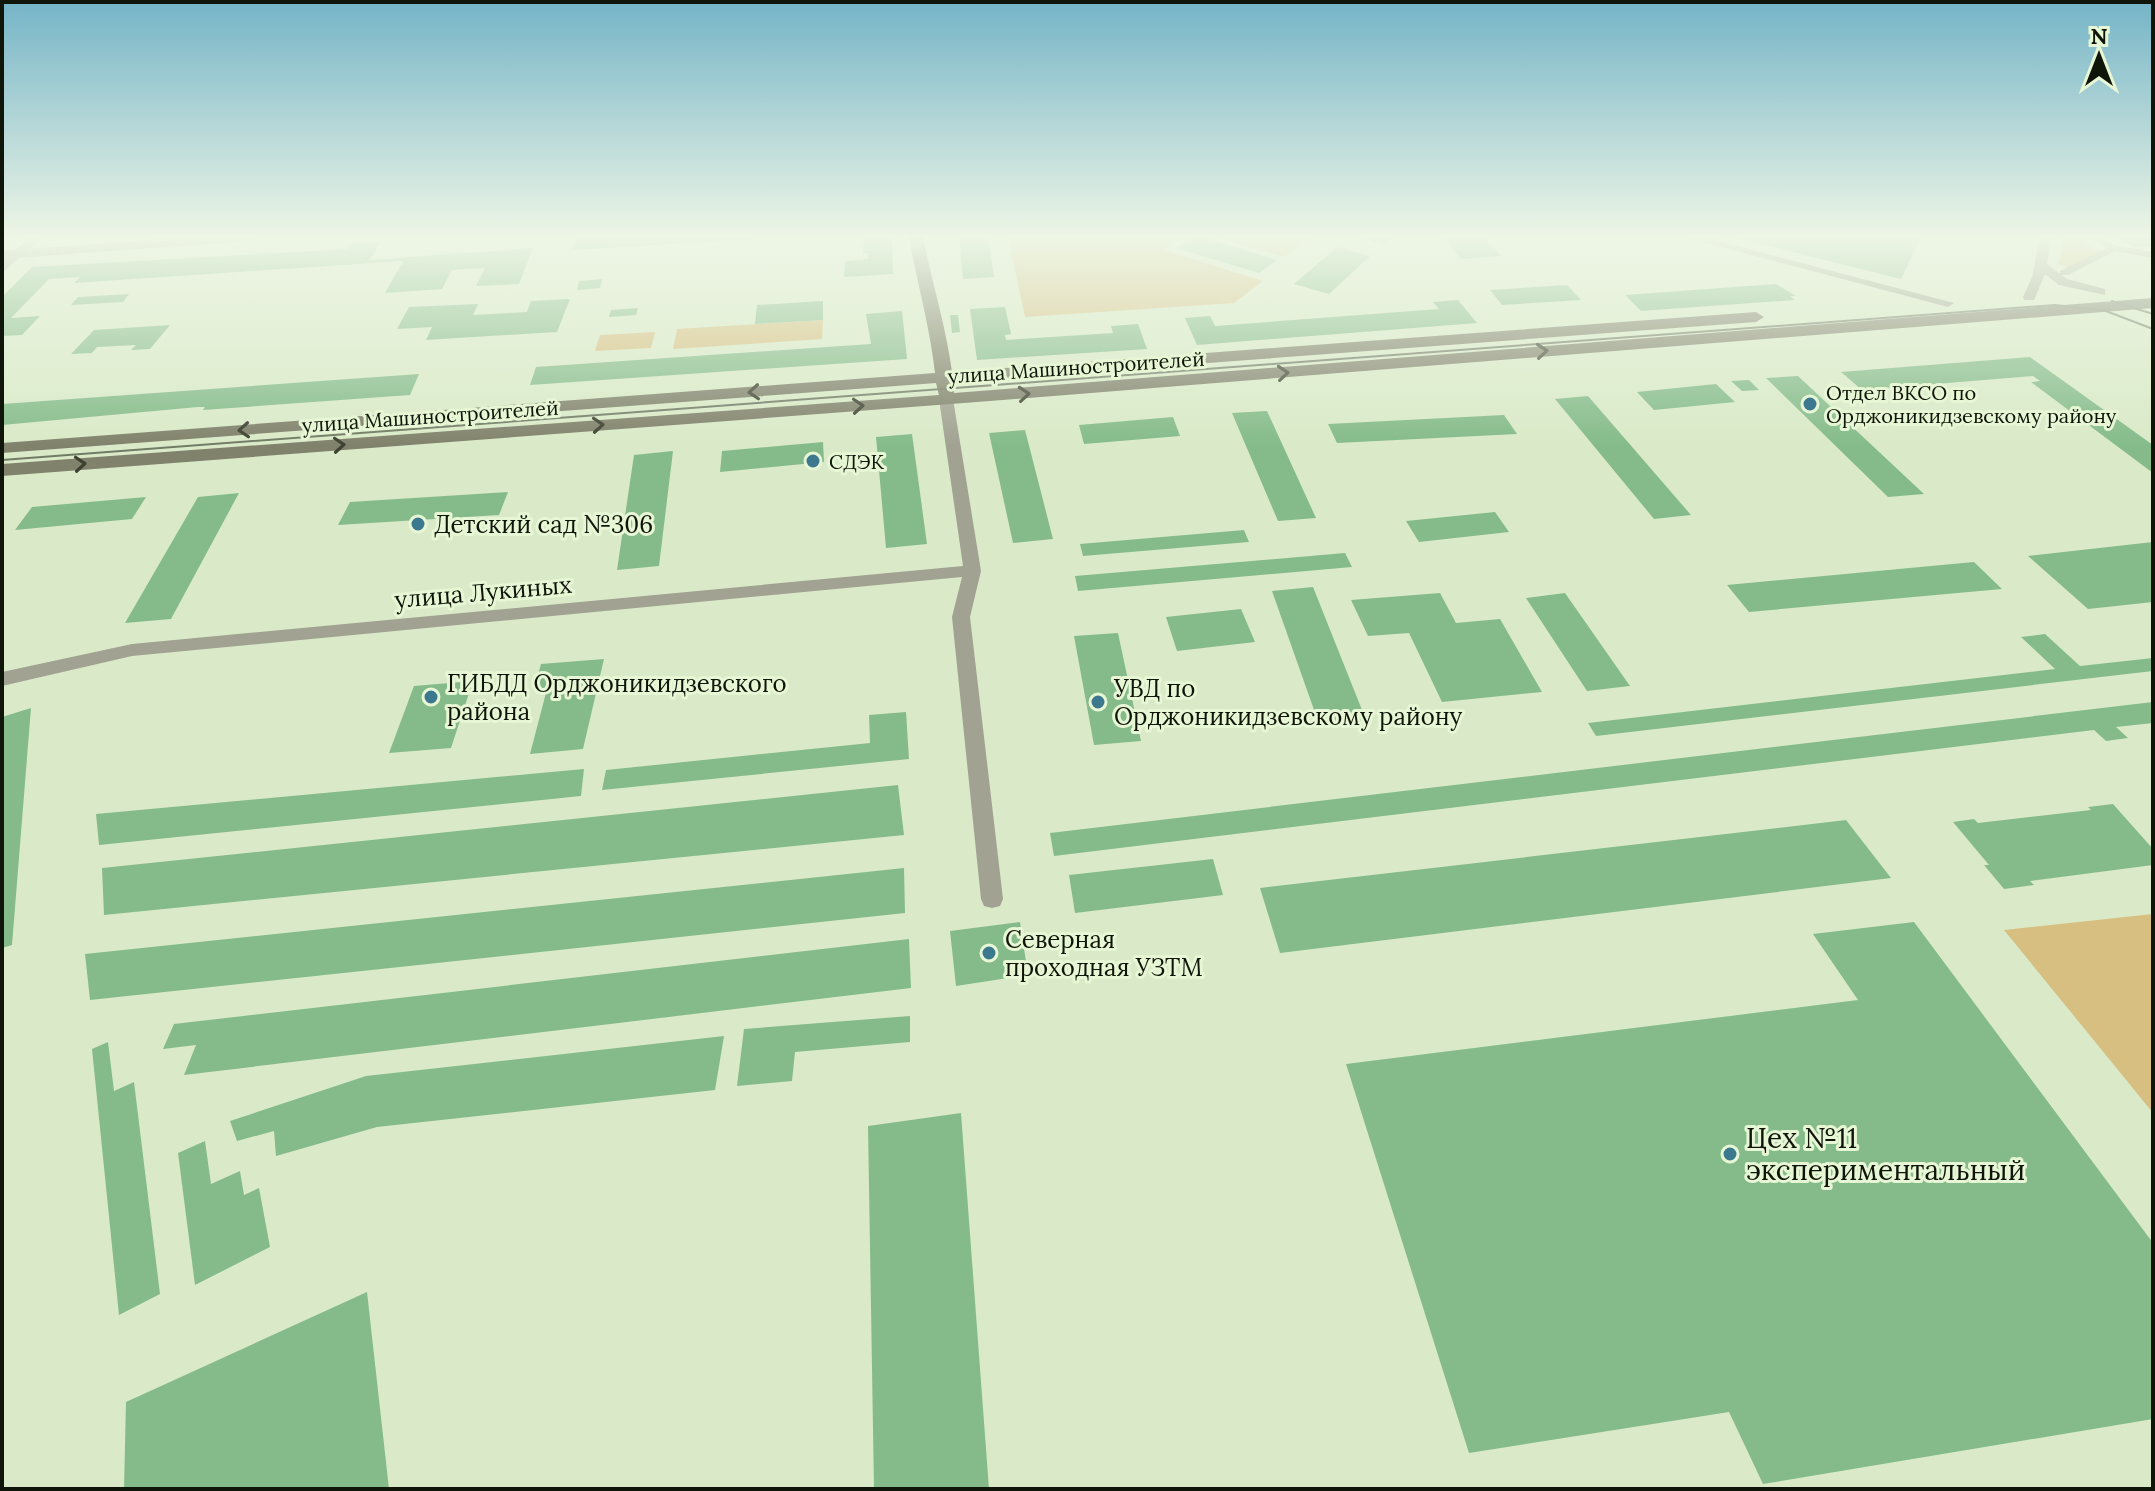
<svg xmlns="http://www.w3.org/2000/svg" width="2155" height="1491" viewBox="0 0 2155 1491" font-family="Lora,serif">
  <rect width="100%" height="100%" fill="#daeac8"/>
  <g fill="#d7bf81">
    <path d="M1008,237h175l-19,13 99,31 -29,22 -209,14z"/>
    <path d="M1216,237h94l-26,20z"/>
    <path d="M2065,237h23l-2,8 15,6 -33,17 -10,-4z"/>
    <path d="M823,320l-1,19 -149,10 4,-20z"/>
    <path d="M655,332l-4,16 -56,3 5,-16z"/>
    <path d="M2153,914v199l-149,-183z"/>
  </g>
  <g fill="#85bb8a">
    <path d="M576,237h179v2l-183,11z"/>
    <path d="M864,237h28l1,37 -49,3 1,-16 23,-2v-6h-5z"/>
    <path d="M959,237h29l6,40 -31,2z"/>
    <path d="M1193,237h8l76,23 -18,13 -83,-25z"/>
    <path d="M1358,237h34l-9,8z"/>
    <path d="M1443,237h41l17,19 -40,3z"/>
    <path d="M1733,237h188l-20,42z"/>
    <path d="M2116,237h37v10h-19z"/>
    <path d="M381,241l-11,19 163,-12 -14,36 -43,2 9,-18 -33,2 -10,19 -57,4 18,-32 -329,22 6,-6 -31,2 -38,39 29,-2 -18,19 -20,1v-39l30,-30 315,-18 4,-6z"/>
    <path d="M1337,247l33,9 -41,38 -35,-10z"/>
    <path d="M602,279l-2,9 -23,2 2,-9z"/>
    <path d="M1776,284l20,12h-6l5,4 -154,11 -16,-16z"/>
    <path d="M1567,285l14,15 -79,5 -12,-15z"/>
    <path d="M129,294l-6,8 -52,3 7,-8z"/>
    <path d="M570,299l-13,33 -131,8 6,-13 -35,2 12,-22 69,-3 -5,11 54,-3 4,-11z"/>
    <path d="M1458,300l19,23 -280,22 -12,-27 25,-2 5,10 224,-17 -6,-7z"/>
    <path d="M823,301v19l-68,4 2,-19z"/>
    <path d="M1005,307l6,27 -6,1 1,5 107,-7 -2,-7 27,-2 9,25 -170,11 -7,-51z"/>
    <path d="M638,308l-2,7 -27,2 2,-7z"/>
    <path d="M902,311l5,48 -377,26 6,-18 335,-23 -5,-30z"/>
    <path d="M950,315h8l2,17 -8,1z"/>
    <path d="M170,325l-20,24 -19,1 5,-5 -39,2 -5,6 -21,1 23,-24z"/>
    <path d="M2030,357l123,88v28l-122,-91 9,-1 -7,-5 -171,14 -21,-18z"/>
    <path d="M419,374l-9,21 -207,15 2,-3h-7l-196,18v-21z"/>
    <path d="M1798,376l126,118 -36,3 -122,-119z"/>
    <path d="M1749,380l10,10 -17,1 -11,-10z"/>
    <path d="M1716,384l19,18 -81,8 -17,-18z"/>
    <path d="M1588,396l103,119 -37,4 -99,-120z"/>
    <path d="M1267,411l49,107 -38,3 -46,-108z"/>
    <path d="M1504,415l13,19 -180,9 -9,-19z"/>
    <path d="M1173,417l7,19 -96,8 -5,-19z"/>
    <path d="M1025,430l28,109 -40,4 -24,-110z"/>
    <path d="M912,434l15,110 -41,4 -10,-111z"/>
    <path d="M823,442l1,20 -104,10 2,-21z"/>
    <path d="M673,451l-14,115 -42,4 17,-115z"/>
    <path d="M508,492l-9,23 -161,10 12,-23z"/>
    <path d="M239,493l-68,126 -46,4 73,-126z"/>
    <path d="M146,497l-14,22 -117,11 17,-23z"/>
    <path d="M1495,512l14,20 -90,10 -13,-21z"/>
    <path d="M1244,530l5,12 -166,14 -3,-12z"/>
    <path d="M2153,542v60l-65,7 -60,-53z"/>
    <path d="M1345,553l7,14 -274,24 -3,-15z"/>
    <path d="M1974,562l28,27 -253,23 -22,-27z"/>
    <path d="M1313,587l53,133 -47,4 -47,-133z"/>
    <path d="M1440,593l16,30 44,-4 42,73 -100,10 -33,-69 -41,3 -17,-36z"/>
    <path d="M1565,593l65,93 -43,5 -61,-93z"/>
    <path d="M1241,609l14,33 -78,9 -11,-34z"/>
    <path d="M1118,633l23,108 -47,4 -20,-109z"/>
    <path d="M2045,634l35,32 73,-8v13l-557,65 -8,-13 467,-54 -34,-32z"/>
    <path d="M604,659l-21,90 -53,5 17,-65 -13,1 7,-26z"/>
    <path d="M473,681l-22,67 -62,5 25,-67z"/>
    <path d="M2153,702v21l-37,4 12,11 -22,3 -12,-11 -1040,126 -4,-23z"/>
    <path d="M31,708l-19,237 -10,3v-231z"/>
    <path d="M906,712l3,47 -307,31 4,-20 264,-27 -1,-28z"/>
    <path d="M584,769l-3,27 -482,49 -3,-31z"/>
    <path d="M898,785l6,50 -800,80 -2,-47z"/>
    <path d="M2113,804l40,45v16l-123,16 4,4 -30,4 -20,-24h5l-36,-43 21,-3 4,4 113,-13 -3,-3z"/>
    <path d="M1846,820l45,58 -611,75 -20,-65z"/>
    <path d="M1213,859l10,36 -148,18 -6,-38z"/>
    <path d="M904,868l1,45 -815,87 -5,-46z"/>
    <path d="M1020,922l8,53 -72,11 -6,-55z"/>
    <path d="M1914,922l239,321v176l-390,65 -34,-72 -260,41 -123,-389 512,-64 -45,-66z"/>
    <path d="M909,939l2,49 -727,87 12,-30 -33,4 11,-25z"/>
    <path d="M910,1016v26l-115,10 -3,29 -55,5 7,-57z"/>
    <path d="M724,1036l-9,54 -338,37 -101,29 -2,-25 -37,10 -7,-20 136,-45z"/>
    <path d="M108,1042l6,49 20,-9 26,212 -41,21 -27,-266z"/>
    <path d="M961,1113l28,376h-115l-6,-363z"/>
    <path d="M205,1141l6,43 29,-13 4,24 15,-7 11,59 -75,38 -17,-132z"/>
    <path d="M367,1292l22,197h-265l2,-87z"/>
  </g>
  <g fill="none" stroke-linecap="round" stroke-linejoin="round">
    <path fill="#a1a292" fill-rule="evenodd" d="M2088,237h12l17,9 36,6v6l-38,-7 -47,24h-8v-4l47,-23z"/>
    <g fill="#a1a292" fill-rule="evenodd">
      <path d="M30,237h13l-41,36v-11z"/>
      <path d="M1683,237h20l251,66 -6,4z"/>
      <path d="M2040,237h12l-5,27 20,15 38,10v6l-46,-10 -14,-11 -11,26h-10l-1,-3 9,-20z"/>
      <path d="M946,395l7,4 28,172 -11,46 33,282 -3,7 -8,2 -8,-2 -3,-7 -29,-282 10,-40 -830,79 -130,30v-14l130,-28 831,-78 -24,-167z"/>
    </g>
    <path fill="#a1a292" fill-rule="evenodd" d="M189,237h67l-7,4 -247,18v-8z"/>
    <path fill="#81826c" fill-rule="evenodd" d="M909,237h14c9,46 23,89 29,135l804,-60 8,5 -8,5 -803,60 1,11 1199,-95v10l-1176,94 -975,74v-12l937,-69 -3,-12 -934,70v-10l933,-70c-5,-46 -18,-90 -26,-136z"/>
    <g stroke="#717c65" stroke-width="2">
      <path d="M2112,301l41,13"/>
      <path d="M2,460l2053,-155 51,6 47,18"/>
    </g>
  </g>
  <defs><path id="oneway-chevron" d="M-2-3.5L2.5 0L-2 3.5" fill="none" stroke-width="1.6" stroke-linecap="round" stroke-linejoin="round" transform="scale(2)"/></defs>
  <g stroke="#3d4131">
    <use href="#oneway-chevron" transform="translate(1542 351) rotate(-5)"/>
    <use href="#oneway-chevron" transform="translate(1283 373) rotate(-5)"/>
    <use href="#oneway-chevron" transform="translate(754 392) rotate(176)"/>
    <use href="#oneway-chevron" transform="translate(1024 394) rotate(-5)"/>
    <use href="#oneway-chevron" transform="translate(858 406) rotate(-4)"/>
    <use href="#oneway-chevron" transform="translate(598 425) rotate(-4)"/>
    <use href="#oneway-chevron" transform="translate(244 430) rotate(176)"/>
    <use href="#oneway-chevron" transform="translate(339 445) rotate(-4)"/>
    <use href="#oneway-chevron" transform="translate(80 464) rotate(-4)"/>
  </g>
  <linearGradient id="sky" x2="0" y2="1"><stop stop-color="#74b4c7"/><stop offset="0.53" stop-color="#eef6e6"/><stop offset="1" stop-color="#eef6e6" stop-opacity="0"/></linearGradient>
  <rect width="2155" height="446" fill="url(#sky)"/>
  <g fill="#3c798f" stroke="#e7f7d5" stroke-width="3">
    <circle cx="1810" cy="404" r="8"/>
    <circle cx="813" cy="461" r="8"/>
    <circle cx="418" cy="524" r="8"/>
    <circle cx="431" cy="697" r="8"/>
    <circle cx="1098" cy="702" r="8"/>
    <circle cx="989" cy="953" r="8"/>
    <circle cx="1730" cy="1154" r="8"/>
  </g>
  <g text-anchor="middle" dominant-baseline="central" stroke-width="6" stroke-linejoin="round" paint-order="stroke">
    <g font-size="20" fill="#101509" stroke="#e7f7d5">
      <text transform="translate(1076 367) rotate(-4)">улица Машиностроителей</text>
      <text transform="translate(430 416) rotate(-4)">улица Машиностроителей</text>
    </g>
    <g font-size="20" fill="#101509" stroke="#e7f7d5" text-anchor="start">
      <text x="1826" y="392">Отдел ВКСО по<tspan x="1826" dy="23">Орджоникидзевскому району</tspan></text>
      <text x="829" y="461">СДЭК</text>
    </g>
    <g font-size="24" fill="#101509" stroke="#e7f7d5" text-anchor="start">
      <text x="434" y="524">Детский сад №306</text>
      <text x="447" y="683">ГИБДД Орджоникидзевского<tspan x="447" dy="28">района</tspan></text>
      <text x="1114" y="688">УВД по<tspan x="1114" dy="28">Орджоникидзевскому району</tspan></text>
      <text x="1005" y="939">Северная<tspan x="1005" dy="28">проходная УЗТМ</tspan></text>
    </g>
    <g font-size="24" fill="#101509" stroke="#e7f7d5">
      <text transform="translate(483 592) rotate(-5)">улица Лукиных</text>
    </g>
    <g font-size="28" fill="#101509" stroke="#e7f7d5" text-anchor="start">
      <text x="1746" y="1138">Цех №11<tspan x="1746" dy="32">экспериментальный</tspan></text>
    </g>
  </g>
  <rect width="2155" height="1491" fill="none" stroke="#101509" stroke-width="8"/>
  <g transform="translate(2099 56)" stroke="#e7f7d5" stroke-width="6" paint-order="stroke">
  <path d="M0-6L14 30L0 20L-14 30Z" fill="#101509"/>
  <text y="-12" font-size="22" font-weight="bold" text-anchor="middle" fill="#101509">N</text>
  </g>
</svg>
